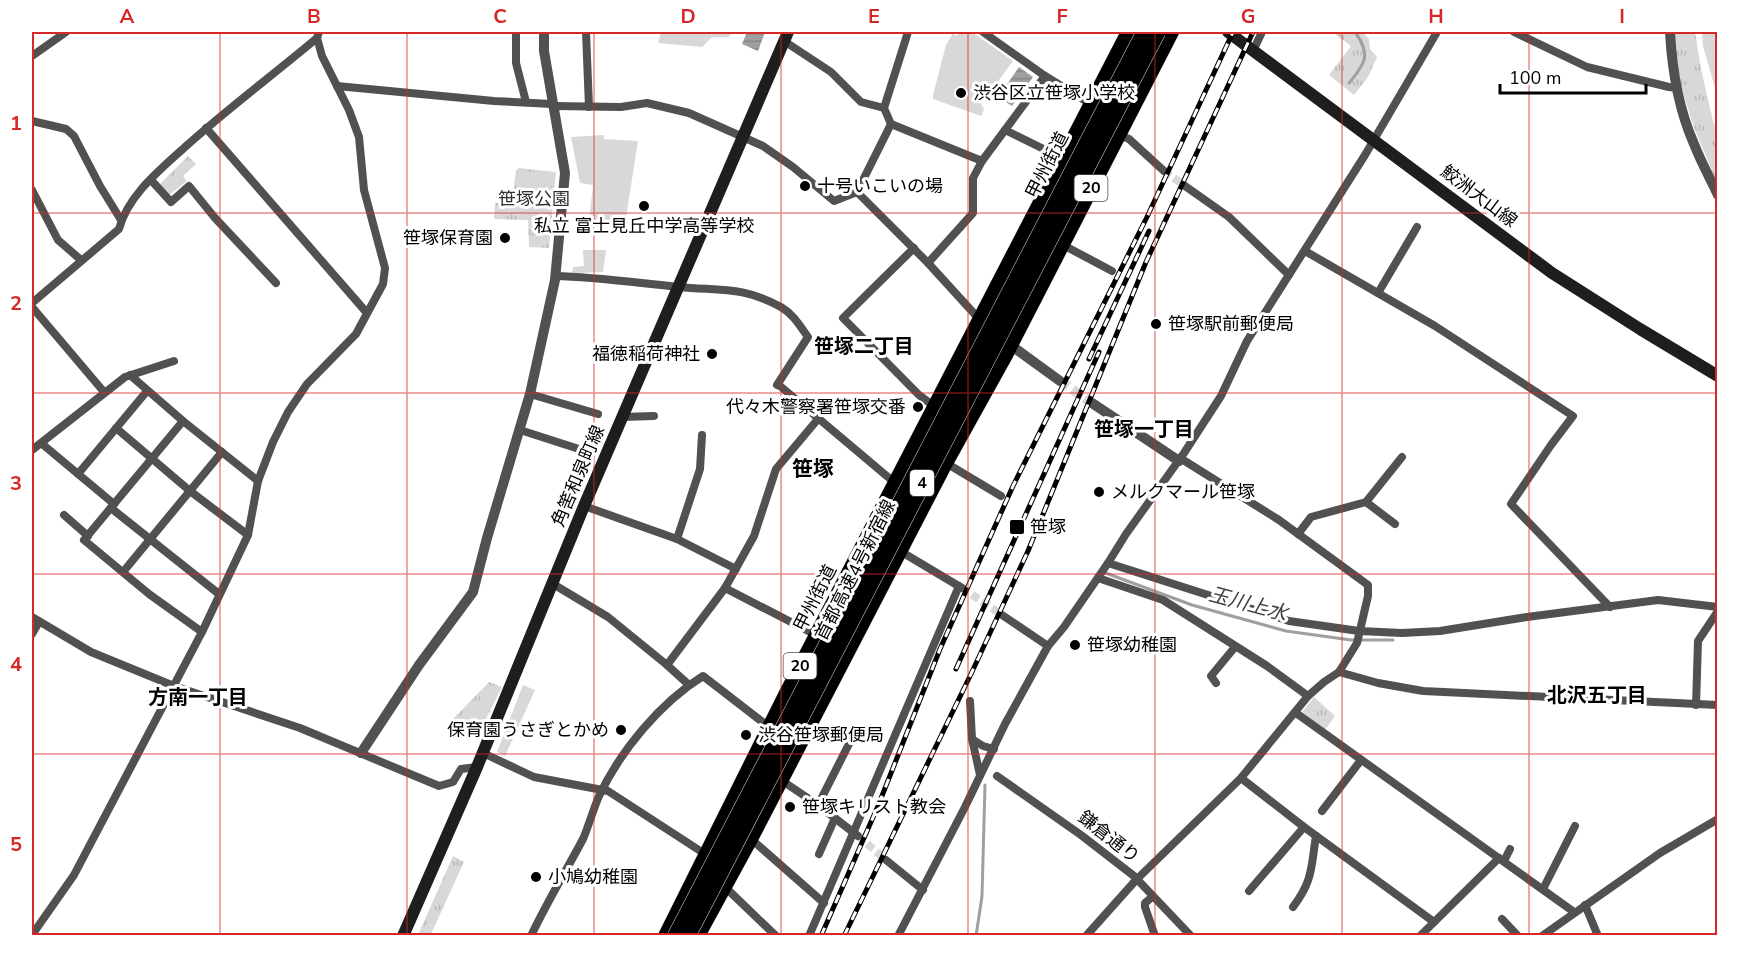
<svg xmlns="http://www.w3.org/2000/svg" width="1749" height="967" viewBox="0 0 1749 967" font-family="'Nunito Sans','Noto Sans JP',sans-serif">
  <defs>
    <pattern id="park-tufts" width="24" height="20" patternUnits="userSpaceOnUse" patternTransform="scale(1.5)"><rect width="24" height="20" fill="#d8d8d8"/><path d="M3 7l-1-3M5 7V3M7 7l1-3M15 17l-1-3M17 17v-4M19 17l1-3" fill="none" stroke="#b8b8b8"/></pattern>
    <pattern id="water-rules" width="6" height="5" patternUnits="userSpaceOnUse" patternTransform="scale(1.5)"><rect width="6" height="5" fill="#9f9f9f"/><path d="M0 2.5h6" fill="none" stroke="#878787"/></pattern>
  </defs>
  <rect width="100%" height="100%" fill="#fff"/>
  <g fill="url(#park-tufts)">
    <path d="M1332,32h30l7,7 1,10 7,8 -9,20 -14,18 -25,-20 22,-29z"/>
    <path d="M1673,32h22l6,37 12,52 4,9v52l-23,-54 -13,-42z"/>
    <path d="M188,156l8,8 -13,12 4,5 -18,14 -9,-11z"/>
    <path d="M519,168l37,4 -7,76 -20,-1 -1,-27 -34,-1 1,-16h17l4,-33z"/>
    <path d="M489,682l13,5 -25,50 -27,-15z"/>
    <path d="M523,685l12,5 -30,66 -8,-4z"/>
    <path d="M1314,697l21,19 -10,14 -23,-18z"/>
    <path d="M453,856l11,6 -33,72 3,1h-16z"/>
  </g>
  <g fill="#d8d8d8">
    <path d="M661,32h71l-3,5h-17l-10,10 -44,-4z"/>
    <path d="M960,32h12l41,29 -32,43 3,5 -3,7 -48,-17v-4l13,-50 7,-12 3,3z"/>
    <path d="M1702,32h15v63l-14,-49z"/>
    <path d="M604,135v4l34,2 -13,83 -36,-2 4,-37 -13,-2 -9,-46z"/>
    <path d="M518,171l34,2 -2,34 -35,-2z"/>
    <path d="M583,250h23l-3,22 -31,1 1,-6 11,-1z"/>
  </g>
  <g fill="url(#water-rules)">
    <path d="M747,32h18l-7,19 -16,-7z"/>
    <path d="M1019,67l14,10 -21,29 -14,-9z"/>
  </g>
  <g fill="none" stroke-linecap="round" stroke-linejoin="round">
    <g stroke="#9f9f9f" stroke-width="3">
      <path d="M1349,83c17,-20 22,-29 6,-51"/>
      <path d="M1103,572l89,33 94,26 65,9h42"/>
      <path d="M976,936l6,-40 3,-111"/>
    </g>
    <g stroke="#d9d9d9" stroke-width="8" stroke-dasharray="8 4" stroke-linecap="butt">
      <path d="M1164,171l21,15"/>
      <path d="M962,588l40,27"/>
      <path d="M858,836l28,24"/>
    </g>
    <path stroke="#d9d9d9" stroke-width="10" stroke-dasharray="10 5" stroke-linecap="butt" d="M1060,381l32,22"/>
    <defs>
      <g id="trunk">
        <path d="M665,936l120,-241 343,-663"/>
        <path d="M698,936l53,-97 195,-376 60,-108 166,-323"/>
      </g>
    </defs>
    <use href="#trunk" stroke="#dbdbdb" stroke-width="15"/>
    <g stroke="#515151" stroke-width="8">
      <path d="M516,32v31l10,39"/>
      <path d="M586,32l3,75"/>
      <path d="M908,32l-24,76 7,16 91,37"/>
      <path d="M983,32l62,44 46,28"/>
      <path d="M1514,32l73,35 82,20 8,1"/>
      <path d="M784,41l47,31 30,30 23,6"/>
      <path d="M1253,51l9,-19"/>
      <path d="M32,56l34,-24"/>
      <path d="M337,86l157,15 58,3"/>
      <path d="M553,106l68,1 26,-4 42,10 74,33 30,21 41,34 23,-9 71,71 52,57"/>
      <path d="M32,121l34,8 8,7 26,50 21,34"/>
      <path d="M206,128l161,185"/>
      <path d="M1005,130l59,29"/>
      <path d="M1119,135l10,4 35,32"/>
      <path d="M151,180l20,22 18,-16 26,32 61,65"/>
      <path d="M1185,186l44,31 60,58"/>
      <path d="M32,190l26,50 23,20"/>
      <path d="M857,192l34,-68"/>
      <path d="M1063,245l49,26"/>
      <path d="M914,248l-71,70 76,77 16,12"/>
      <path d="M1305,251l130,75 138,90 -22,29 -40,59 99,103"/>
      <path d="M928,263l45,-50v-35l9,-17 63,-85"/>
      <path d="M555,276c42,1 82,7 124,11 40,4 64,-1 102,20 12,7 19,19 27,30l-31,48 3,1 115,97"/>
      <path d="M1378,293l39,-66"/>
      <path d="M32,303l87,-74c9,-34 41,-59 66,-82 42,-38 88,-72 132,-109"/>
      <path d="M32,307l72,85"/>
      <path d="M130,375l53,46 75,60"/>
      <path d="M530,394l68,20"/>
      <path d="M623,417l31,-1"/>
      <path d="M183,421l-99,119 65,54 53,38"/>
      <path d="M116,428l74,63 58,44"/>
      <path d="M520,430l59,19"/>
      <path d="M41,443l73,61"/>
      <path d="M32,450l93,-73 49,-16"/>
      <path d="M946,463l55,33"/>
      <path d="M78,474l69,-83"/>
      <path d="M1366,502l29,22"/>
      <path d="M584,506l93,33 59,30"/>
      <path d="M111,508l108,86"/>
      <path d="M64,515l24,21"/>
      <path d="M1298,534l13,-17 55,-15 36,-45"/>
      <path d="M677,539l23,-70 2,-34"/>
      <path d="M900,551l62,37"/>
      <path d="M1108,563l181,58 70,10 43,2 38,-2 87,-14 131,-17 60,7"/>
      <path d="M123,572l99,-120"/>
      <path d="M1098,578l65,22 104,66 41,30"/>
      <path d="M553,584l55,33 59,48 22,20"/>
      <path d="M725,588l91,47"/>
      <path d="M1002,615l46,31"/>
      <path d="M32,617l59,35 83,34 126,42 139,58 14,-4 8,-13 16,-2"/>
      <path d="M32,634l7,-12"/>
      <path d="M667,665l58,-77 29,-52 22,-67 42,-50"/>
      <path d="M1339,672l39,11 45,8 295,14"/>
      <path d="M1216,683l-5,-7 24,-29"/>
      <path d="M970,701l2,38 8,36"/>
      <path d="M1696,705l2,-64 20,-30"/>
      <path d="M1296,713l278,199"/>
      <path d="M972,739l11,7 11,3"/>
      <path d="M483,753l51,24 74,14 97,63"/>
      <path d="M997,776l84,59 53,41 57,60"/>
      <path d="M1241,778l63,49 130,95"/>
      <path d="M781,780l37,25 40,31"/>
      <path d="M818,805l33,-65"/>
      <path d="M1322,811l39,-51"/>
      <path d="M751,839l73,64"/>
      <path d="M819,854l16,-36"/>
      <path d="M886,860l37,30"/>
      <path d="M1504,861l6,-12"/>
      <path d="M725,887l51,49"/>
      <path d="M1543,889l32,-63"/>
      <path d="M1249,891l55,-64"/>
      <path d="M1152,897l-7,6v4l10,29"/>
      <path d="M1585,905l13,31"/>
      <path d="M1293,907c20,-26 18,-40 23,-71"/>
      <path d="M1502,919l16,17"/>
      <path d="M32,935l42,-60 128,-243 46,-97 10,-54 15,-39 15,-30 19,-28 49,-50 27,-50 2,-16 -21,-78 -5,-53 -10,-27 -27,-54 -5,-18 2,-6"/>
      <path d="M531,936c16,-34 35,-65 52,-97 6,-14 10,-29 16,-43 22,-46 61,-93 104,-120l66,51"/>
      <path d="M809,936l150,-350"/>
      <path d="M898,936l67,-129 40,-83 43,-78 16,-19 44,-64 18,-29 58,-81 37,-57 26,-55 118,-186 72,-123"/>
      <path d="M1086,936l50,-56 105,-102 67,-82 16,-14 15,-10 18,-29 11,-47v-11l-89,-65 -99,-62"/>
      <path d="M1420,936l79,-78"/>
      <path d="M1542,936l118,-83 58,-34"/>
    </g>
    <g stroke="#515151" stroke-width="10">
      <path d="M1670,32c2,37 9,78 24,112 7,18 16,34 24,51"/>
      <path d="M1005,341l55,40"/>
      <path d="M1092,403l87,58"/>
      <path d="M361,753l58,-88 54,-73 14,-54 43,-144 25,-114 10,-107 -21,-122v-19"/>
    </g>
    <g stroke="#1e1e1e" stroke-width="12">
      <path d="M1228,32l324,241 88,56 78,47"/>
      <path d="M403,936l74,-169 107,-261 204,-474"/>
    </g>
    <use href="#trunk" stroke="#000" stroke-width="14"/>
    <defs>
      <g id="rail">
        <path d="M1089,359l60,-128"/>
        <path d="M956,669l143,-317"/>
        <path d="M821,936l57,-130 62,-157 73,-163 134,-269 86,-185"/>
        <path d="M844,936l127,-262 57,-123 118,-289 107,-230"/>
      </g>
    </defs>
    <use href="#rail" stroke="#000" stroke-width="5"/>
    <use href="#rail" stroke="#fff" stroke-width="3" stroke-dasharray="9" stroke-linecap="butt"/>
    <defs>
      <g id="motorway-bridge">
        <path d="M675,936l469,-904"/>
        <path d="M688,936l470,-904"/>
      </g>
    </defs>
    <use href="#motorway-bridge" stroke="#dbdbdb" stroke-width="16" stroke-linecap="butt"/>
    <use href="#motorway-bridge" stroke="#000" stroke-width="15"/>
  </g>
  <path fill="none" stroke="#d62828" stroke-width="1.5" stroke-opacity="0.55" d="M220,32v904M407,32v904M594,32v904M781,32v904M968,32v904M1155,32v904M1342,32v904M1529,32v904M32,213h1686M32,393h1686M32,574h1686M32,754h1686"/>
  <g fill="#000" stroke="#fff" stroke-width="2">
    <circle cx="961" cy="93" r="6"/>
    <circle cx="805" cy="186" r="6"/>
    <circle cx="644" cy="206" r="6"/>
    <circle cx="505" cy="238" r="6"/>
    <circle cx="1156" cy="324" r="6"/>
    <circle cx="712" cy="354" r="6"/>
    <circle cx="918" cy="407" r="6"/>
    <circle cx="1099" cy="492" r="6"/>
    <rect x="1009" y="519" width="16" height="16" rx="3"/>
    <circle cx="1075" cy="645" r="6"/>
    <circle cx="621" cy="730" r="6"/>
    <circle cx="746" cy="735" r="6"/>
    <circle cx="790" cy="807" r="6"/>
    <circle cx="536" cy="877" r="6"/>
  </g>
  <g text-anchor="middle" dominant-baseline="central" stroke-width="6" stroke-linejoin="round" paint-order="stroke">
    <g fill="#fff" stroke="#4c4c4c" stroke-width="1.5">
      <rect x="1074.5" y="175" width="33" height="26" rx="4.5"/>
      <rect x="910" y="470" width="24" height="26" rx="4.5"/>
      <rect x="783.5" y="653" width="33" height="26" rx="4.5"/>
    </g>
    <g font-size="16" font-weight="bold" fill="#000">
      <text x="1091" y="188">20</text>
      <text x="922" y="483">4</text>
      <text x="800" y="666">20</text>
    </g>
    <g font-size="18" fill="#000" stroke="#fff" text-anchor="start">
      <text x="973" y="93">渋谷区立笹塚小学校</text>
      <text x="817" y="186">十号いこいの場</text>
      <text x="644" y="226" text-anchor="middle">私立 富士見丘中学高等学校</text>
      <text x="493" y="238" text-anchor="end">笹塚保育園</text>
      <text x="1168" y="324">笹塚駅前郵便局</text>
      <text x="700" y="354" text-anchor="end">福徳稲荷神社</text>
      <text x="906" y="407" text-anchor="end">代々木警察署笹塚交番</text>
      <text x="1111" y="492">メルクマール笹塚</text>
      <text x="1030" y="527">笹塚</text>
      <text x="1087" y="645">笹塚幼稚園</text>
      <text x="609" y="730" text-anchor="end">保育園うさぎとかめ</text>
      <text x="758" y="735">渋谷笹塚郵便局</text>
      <text x="802" y="807">笹塚キリスト教会</text>
      <text x="548" y="877">小鳩幼稚園</text>
    </g>
    <g font-size="18" fill="#000" stroke="#fff">
      <text transform="translate(1047 165) rotate(-63)">甲州街道</text>
      <text transform="translate(1479 196) rotate(37)">鮫洲大山線</text>
      <text transform="translate(578 476) rotate(-67)">角筈和泉町線</text>
      <text transform="translate(855 570) rotate(-63)">首都高速4号新宿線</text>
      <text transform="translate(815 598) rotate(-63)">甲州街道</text>
      <text transform="translate(1109 837) rotate(38)">鎌倉通り</text>
    </g>
    <g font-size="18" fill="#2f2f2f" stroke="#fff">
      <text x="534" y="199">笹塚公園</text>
    </g>
    <g font-size="20" font-weight="bold" fill="#000" stroke="#fff">
      <text x="864" y="346">笹塚二丁目</text>
      <text x="1144" y="429">笹塚一丁目</text>
      <text x="1597" y="695">北沢五丁目</text>
      <text x="198" y="697">方南一丁目</text>
    </g>
    <g font-size="20" font-style="italic" fill="#404040" stroke="#fff">
      <text transform="translate(1248 604) rotate(15)">玉川上水</text>
    </g>
    <g font-size="21" font-weight="bold" fill="#000" stroke="#fff">
      <text x="813" y="469">笹塚</text>
    </g>
  </g>
  <rect width="1749" height="967" fill="none" stroke="#ffffff" stroke-width="66"/>
  <path d="M1500 84v9h146v-9" fill="none" stroke="#000000" stroke-width="3"/>
  <text x="1509" y="84" font-size="18" fill="#000000" stroke="#ffffff" stroke-width="4.5" paint-order="stroke">100 m</text>
  <rect x="33" y="33" width="1683" height="901" fill="none" stroke="#d62828" stroke-width="2"/>
  <g font-size="20" text-anchor="middle" font-weight="bold" fill="#d62828">
    <text x="127" y="23">A</text>
    <text x="314" y="23">B</text>
    <text x="500" y="23">C</text>
    <text x="688" y="23">D</text>
    <text x="874" y="23">E</text>
    <text x="1062" y="23">F</text>
    <text x="1248" y="23">G</text>
    <text x="1436" y="23">H</text>
    <text x="1622" y="23">I</text>
    <text x="16" y="130">1</text>
    <text x="16" y="310">2</text>
    <text x="16" y="490">3</text>
    <text x="16" y="671">4</text>
    <text x="16" y="851">5</text>
  </g>
</svg>
